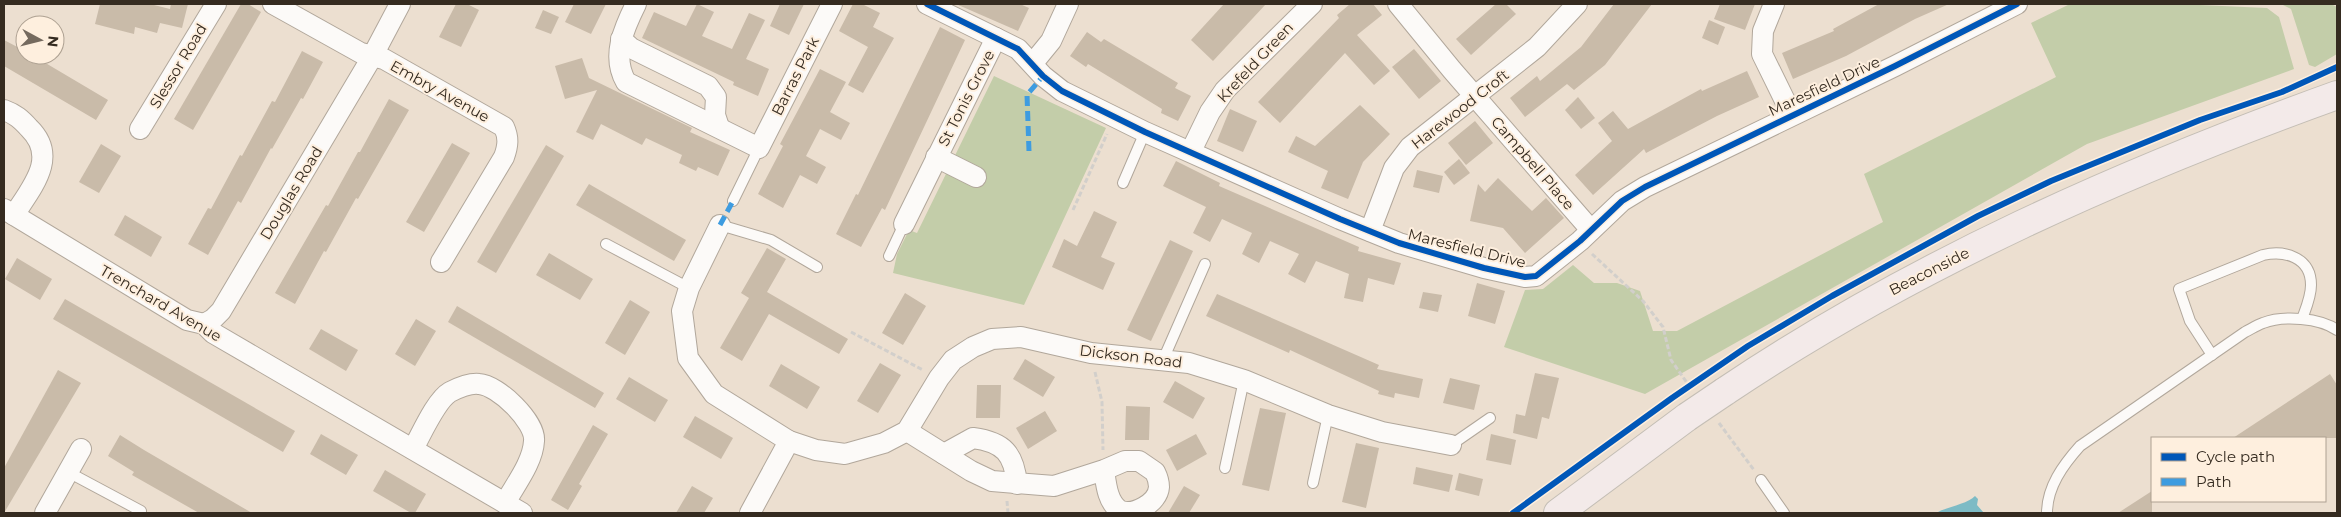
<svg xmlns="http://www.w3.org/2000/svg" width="2341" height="517" viewBox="0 0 2341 517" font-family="Montserrat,sans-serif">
  <rect width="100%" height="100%" fill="#ecdfd0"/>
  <g fill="#c3cda9">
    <path d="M2070,4h107l90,4 12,9 15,52 -207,75 -442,250 -141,-47 21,-57 18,-1 30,-24 21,18h23l23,8 13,40h24l206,-109 -19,-48 192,-97 -25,-54z"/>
    <path d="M2281,4h50l6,3v47l-22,13 -6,-2 -18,-56z"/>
    <path d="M994,76l112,52 -82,177 -131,-32 4,-19 12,-24 8,3z"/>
  </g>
  <path fill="#7dbbc5" d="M1975,496l3,3 -1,6 7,8h-48c10,-6 32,-9 39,-17z"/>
  <g fill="#c9bba9">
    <path d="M100,4h50l20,5 1,-5h17l-6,24 -22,-5 -3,10 -22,-6 -1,7 -39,-10z"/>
    <path d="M241,4h7l13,8 -68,118 -19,-11z"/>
    <path d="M456,4h11l12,6 -18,37 -22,-10z"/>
    <path d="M574,4h32l-15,30 -26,-12z"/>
    <path d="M697,4l17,8 -12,24 30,13 17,-36 16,7 -19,39 23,10 -11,27 -25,-11 1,-3 -92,-44 12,-26 32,14z"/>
    <path d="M780,4h24l-15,31 -19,-9z"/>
    <path d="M853,4h9l18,9 -7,14 21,11 -31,55 -15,-8 20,-38 -29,-16z"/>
    <path d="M956,4h64l9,4 -11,23z"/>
    <path d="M1224,4h42l-53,57 -22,-21z"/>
    <path d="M1350,4h23l9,11 -25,20 33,36 -16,14 -29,-32 -65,70 -22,-21 81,-84 -2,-3z"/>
    <path d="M1496,4h10l10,10 -45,41 -15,-16z"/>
    <path d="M1614,4h38l-47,61 -31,25 -7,-6 -42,33 -15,-19 27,-22 3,5 41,-34z"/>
    <path d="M1720,4h35l-10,26 -31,-11z"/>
    <path d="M1879,4h70l-34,15 -69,37 -53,23 -11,-26 52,-22 -1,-2z"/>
    <path d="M543,10l16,7 -8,17 -16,-6z"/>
    <path d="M1709,20l16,7 -7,18 -16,-7z"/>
    <path d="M940,27l25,13 -80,170 -3,-2 -21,39 -25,-13 20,-40 2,1z"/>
    <path d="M1087,32l14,10 3,-3 74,44 -3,5 16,8 -13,25 -17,-8 1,-4 -74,-45 -2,3 -16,-11z"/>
    <path d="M4,40l21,11v4h7l76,45 -12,20 -92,-54z"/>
    <path d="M1414,49l27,32 -22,18 -27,-32z"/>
    <path d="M302,51l21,11 -20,37 -2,-1 -29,51 -1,-1 -30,55 -3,-2 -30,54 -20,-11 20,-36 3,1 29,-54 2,1 30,-55 3,1z"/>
    <path d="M582,58l7,20 103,50 -2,4 40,18 -12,26 -20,-9 -2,4 -17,-8 3,-8 -36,-17 -4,7 -41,-21 -8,16 -17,-8 21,-42 -32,9 -10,-33z"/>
    <path d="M820,69l26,13 -16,30 20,11 -9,17 -21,-11 -14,27 20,11 -9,17 -17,-9 -17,33 -25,-14 25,-48 -3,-2z"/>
    <path d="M1747,71l12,26 -42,19 -71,37 -2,-4 -51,46 -18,-20 37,-34 -14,-18 15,-12 15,18 73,-40 1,2z"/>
    <path d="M1578,97l17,21 -14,11 -16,-19z"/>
    <path d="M389,99l20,11 -51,89 -2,-1 -30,54 -2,-1 -29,53 -20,-11 51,-88 2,1 30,-54h2z"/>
    <path d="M1360,105l30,29 -27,28 -15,37 -27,-11 7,-17 -40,-19 8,-16 19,10z"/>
    <path d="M1230,109l27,12 -14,31 -26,-11z"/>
    <path d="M1475,121l18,22 -27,22 -18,-22z"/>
    <path d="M452,143l18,10 -46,79 -18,-10z"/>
    <path d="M101,144l20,12 -22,37 -20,-11z"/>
    <path d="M546,145l18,11 -68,117 -19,-11z"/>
    <path d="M1459,159l11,14 -16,12 -10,-13z"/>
    <path d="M1176,161l44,22 -1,3 140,61 -1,4 43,12 -7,22 -26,-7 -5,24 -19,-4 5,-24 -33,-13 -11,22 -17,-9 11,-20 -29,-13 -11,22 -17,-9 10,-21 -30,-14 -12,23 -17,-9 13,-26 -43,-21z"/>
    <path d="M1417,170l26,6 -4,17 -26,-6z"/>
    <path d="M1498,178l34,33 14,-13 18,20 -39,35 -22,-25 -33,-7 8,-37 7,8z"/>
    <path d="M589,184l97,56 -12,21 -98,-56z"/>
    <path d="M1094,211l23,11 -16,35 14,6 -12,27 -51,-23 12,-28 13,7z"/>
    <path d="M125,215l37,22 -11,20 -37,-22z"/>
    <path d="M1170,240l23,11 -42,90 -24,-11z"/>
    <path d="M767,248l19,11 -19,33 81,47 -9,15 -70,-40 -27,47 -22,-13 29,-50 -8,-5z"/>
    <path d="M549,253l44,26 -13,21 -44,-25z"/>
    <path d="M17,258l35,21 -12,21 -35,-21z"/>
    <path d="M1477,283l28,8 -10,33 -27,-8z"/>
    <path d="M1423,292l19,3 -4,17 -19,-4z"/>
    <path d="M905,293l21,13 -23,39 -21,-12z"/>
    <path d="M1217,294l162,71 -2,4 46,10 -4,19 -24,-5 -1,5 -16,-4 1,-3 -89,-41 -1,3 -83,-37z"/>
    <path d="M65,299l230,132 -12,21 -230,-133z"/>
    <path d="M630,300l20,12 -25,43 -20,-12z"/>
    <path d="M457,306l147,87 -9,15 -147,-86z"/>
    <path d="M416,319l20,12 -21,35 -20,-12z"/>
    <path d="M321,329l37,21 -12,21 -37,-22z"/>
    <path d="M1025,359l30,18 -12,20 -30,-18z"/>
    <path d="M880,363l21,12 -23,38 -21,-12z"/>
    <path d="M781,364l39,23 -13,22 -38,-23z"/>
    <path d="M58,370l23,13 -77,130v-45z"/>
    <path d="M1535,373l24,5 -10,41 -7,-2 -5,22 -24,-6 3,-19 9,2z"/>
    <path d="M2330,374l7,11v53h-104z"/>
    <path d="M629,377l39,23 -13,22 -39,-23z"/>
    <path d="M1450,378l30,7 -6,25 -31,-7z"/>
    <path d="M1175,381l30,17 -12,21 -30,-17z"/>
    <path d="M977,385h24l-1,33h-24z"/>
    <path d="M1126,406l24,1 -1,33h-24z"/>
    <path d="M1260,408l26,5 -17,78 -27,-6z"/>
    <path d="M1045,411l12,20 -29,18 -12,-21z"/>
    <path d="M695,416l38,22 -12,21 -38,-22z"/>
    <path d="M593,425l15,9 -29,50 3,2 -14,24 -17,-10z"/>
    <path d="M321,434l37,21 -12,20 -36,-21z"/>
    <path d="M1196,434l11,20 -30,17 -11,-21z"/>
    <path d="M1491,434l25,6 -5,25 -25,-5z"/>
    <path d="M120,435l24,15 108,63h-53l-67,-38 2,-3 -26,-16z"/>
    <path d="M1356,443l23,5 -13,60 -24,-6z"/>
    <path d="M1416,467l37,8 -4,17 -36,-8z"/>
    <path d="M385,470l41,24 -11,19h-4l-38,-22z"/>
    <path d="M1459,473l24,6 -4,17 -24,-6z"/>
    <path d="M692,486l21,12 -9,15h-28z"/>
    <path d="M1184,486l16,9 -11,18h-21z"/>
    <path d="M2152,491v22h-34z"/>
  </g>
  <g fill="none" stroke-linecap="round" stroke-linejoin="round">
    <defs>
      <g id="lane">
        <path d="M1123,183l22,-51"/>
        <path d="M733,201l26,-53"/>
        <path d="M720,225l51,15 46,27"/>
        <path d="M606,244l83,44"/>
        <path d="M889,256l15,-32"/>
        <path d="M2212,355l-22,-34 -11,-32 84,-34c21,-5 48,2 48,30 0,12 -5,23 -9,34"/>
        <path d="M1163,360l42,-96"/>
        <path d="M1451,445l39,-27"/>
        <path d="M1225,468l19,-88"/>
        <path d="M68,472l73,39"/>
        <path d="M1761,480l23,33"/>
        <path d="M1313,483l15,-68"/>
        <path d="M2047,513c0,-26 16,-48 33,-67l165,-114c6,-3 12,-7 18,-9 20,-8 57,-5 74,7"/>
      </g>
      <g id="street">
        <path d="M273,4l88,49 23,6 120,68c5,11 4,19 0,30l-63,105"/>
        <path d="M636,4c-12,24 -25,52 -10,78l133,66 73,-144"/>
        <path d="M927,4l91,45 25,27 19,15 83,41 195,87 59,24 85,25 41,9 11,-1 44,-35 42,-40 23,-14 250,-121 122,-62"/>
        <path d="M1398,4l54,66 139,160"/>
        <path d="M1774,4l-11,27 -1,23 30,61"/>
        <path d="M621,39l10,9 77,38 8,11 -1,18 4,12"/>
        <path d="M1033,63l18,-22 17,-37"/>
        <path d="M4,110c11,4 17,9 25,18 30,29 3,59 -15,87"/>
        <path d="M140,129l76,-125"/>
        <path d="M1191,151l19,-39 15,-22 87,-86"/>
        <path d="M936,157l40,20"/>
        <path d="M4,209l183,111 17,4 9,9 309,180"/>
        <path d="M904,224l92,-186"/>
        <path d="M720,225l-31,63 -7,23 6,47 26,36 75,47 -39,72"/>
        <path d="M1370,231l24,-63 16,-21 127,-100 40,-43"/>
        <path d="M204,324l9,-5 8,-8 151,-254 28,-53"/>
        <path d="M907,431l64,40 21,10 62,5 50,-16 21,-9h14l16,11c2,4 4,10 4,15 -1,16 -26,30 -40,23 -12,-9 -13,-27 -15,-40"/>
        <path d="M789,441l27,9 29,4 39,-11 23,-12 32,-53 14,-18 20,-13 19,-8 29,-2 70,16 98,10 55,17 84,35 54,17 69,13"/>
        <path d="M413,449c8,-14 23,-49 37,-57 8,-4 21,-9 29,-8 19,1 57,38 55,57 -1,21 -19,44 -29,62"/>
        <path d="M944,454l29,-16c31,4 41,16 44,46"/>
        <path d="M45,513l36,-64"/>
      </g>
      <g id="highway">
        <path d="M1724,392c189,-127 399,-220 613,-297"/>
        <path d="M1558,513l129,-96"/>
      </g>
    </defs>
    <use href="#lane" stroke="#b1a79b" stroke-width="12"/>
    <use href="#street" stroke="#b1a79b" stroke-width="22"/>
    <use href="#highway" stroke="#c4beb5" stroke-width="30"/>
    <g stroke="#d2cfcb" stroke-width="3" stroke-dasharray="5 2.5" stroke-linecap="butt">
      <path d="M1073,210l34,-76"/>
      <path d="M1592,254l51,47 20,26 8,33 19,27"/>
      <path d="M851,332l72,38"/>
      <path d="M1095,372l7,30 1,48"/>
      <path d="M1719,423l35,47"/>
      <path d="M1007,501l1,12"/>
    </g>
    <use href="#lane" stroke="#fcfaf8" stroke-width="10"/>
    <use href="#street" stroke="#fcfaf8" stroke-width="20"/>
    <use href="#highway" stroke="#f3eae9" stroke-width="28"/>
    <defs>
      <path id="highway-bridge" d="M1687,417l37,-25"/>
    </defs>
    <use href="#highway-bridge" stroke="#c4beb5" stroke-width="30" stroke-linecap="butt"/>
    <use href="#highway-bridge" stroke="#f3eae9" stroke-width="28"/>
    <g stroke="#3e9ce0" stroke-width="5" stroke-dasharray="10 5" stroke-linecap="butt">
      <path d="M1029,151l-2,-56 16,-19"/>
      <path d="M720,225l13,-24"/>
    </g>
    <defs>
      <g id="cycleway">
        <path d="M927,4l91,45 25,27 19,15 83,41 195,87 59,24 85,25 41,9 11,-1 44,-35 42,-40 23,-14 250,-121 122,-62"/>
        <path d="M1513,513l159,-115 76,-52 84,-50 146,-80 73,-35 149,-61 82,-28 55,-25"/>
      </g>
    </defs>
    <use href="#cycleway" stroke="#feefde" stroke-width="9"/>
    <use href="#cycleway" stroke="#0057b8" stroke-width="6"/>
  </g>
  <g text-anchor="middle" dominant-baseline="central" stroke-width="4" stroke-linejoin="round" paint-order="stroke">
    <g font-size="15" fill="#352b20" stroke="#feefde">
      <text transform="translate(1255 62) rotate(-47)">Krefeld Green</text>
      <text transform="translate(178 66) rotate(-59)">Slessor Road</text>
      <text transform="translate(795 76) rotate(-63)">Barras Park</text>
      <text transform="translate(1824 86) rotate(-25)">Maresfield Drive</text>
      <text transform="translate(440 91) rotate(29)">Embry Avenue</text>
      <text transform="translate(966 98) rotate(-63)">St Tonis Grove</text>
      <text transform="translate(1460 109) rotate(-38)">Harewood Croft</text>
      <text transform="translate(1533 163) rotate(49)">Campbell Place</text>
      <text transform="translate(291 193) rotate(-59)">Douglas Road</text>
      <text transform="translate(1467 248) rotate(14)">Maresfield Drive</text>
      <text transform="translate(1929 271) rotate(-27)">Beaconside</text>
      <text transform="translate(161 303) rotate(30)">Trenchard Avenue</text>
      <text transform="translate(1131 356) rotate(7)">Dickson Road</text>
    </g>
  </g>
  <rect width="2341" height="517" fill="none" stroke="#352b20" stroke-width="10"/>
  <rect x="2151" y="437" width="175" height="65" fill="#feefde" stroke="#aea192"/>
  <rect x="2161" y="453" width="25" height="8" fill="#0057b8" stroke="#aea192"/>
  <text x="2196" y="462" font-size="15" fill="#352b20">Cycle path</text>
  <rect x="2161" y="478" width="25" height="8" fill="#3e9ce0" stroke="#aea192"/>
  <text x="2196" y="487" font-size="15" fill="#352b20">Path</text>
  <g transform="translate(40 40) rotate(97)"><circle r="24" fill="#feefde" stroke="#aea192"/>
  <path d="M0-4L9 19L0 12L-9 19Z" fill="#756a5e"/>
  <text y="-8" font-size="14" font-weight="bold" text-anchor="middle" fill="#352b20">N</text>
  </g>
</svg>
